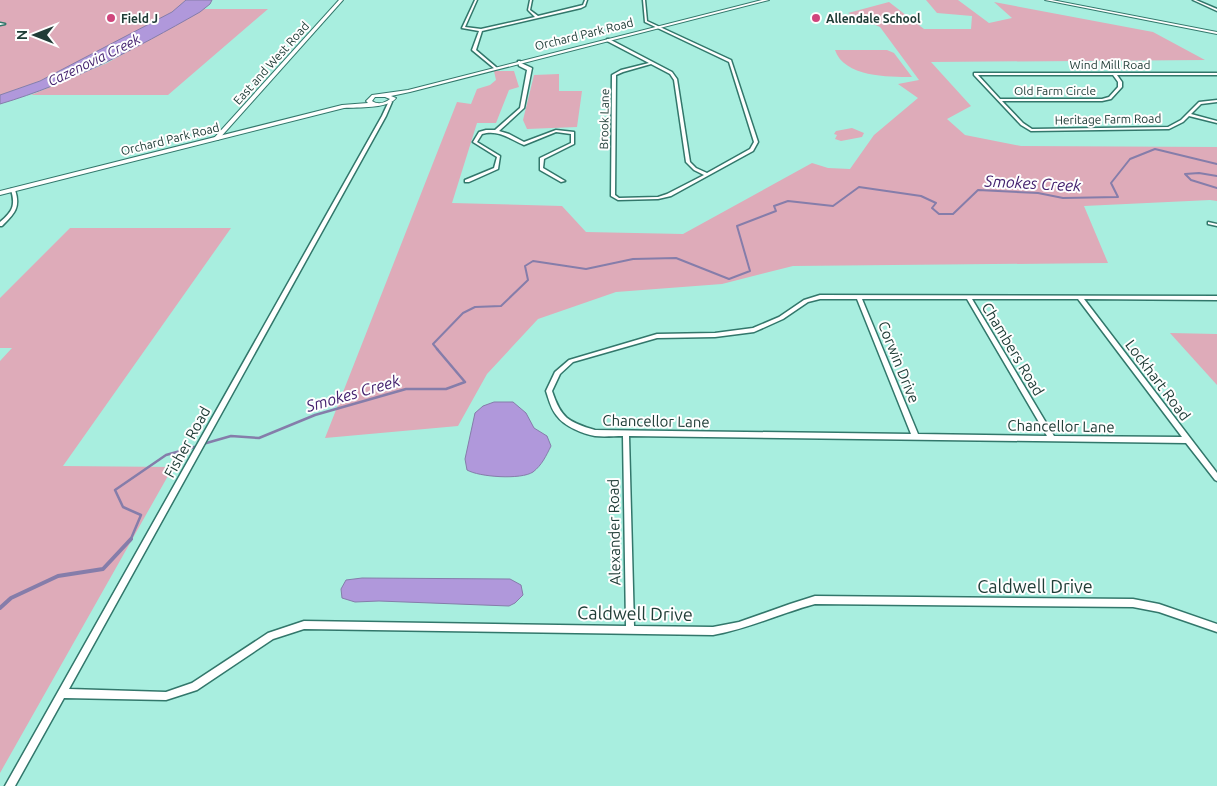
<svg xmlns="http://www.w3.org/2000/svg" width="1217" height="786" viewBox="0 0 1217 786" font-family="Ubuntu,sans-serif">
  <rect width="100%" height="100%" fill="#a8eedf"/>
  <g fill="#deabb9">
    <path d="M0,0h186l-13,12 -133,69 -40,14z"/>
    <path d="M926,0h32l31,23 23,-5 -18,-16 159,30 52,28 -274,2 40,44 -24,13 18,16 56,11 196,1v54l-7,-1 -126,6 24,57 -315,3 -71,18 -106,8 -78,27 -51,55 -29,52 -133,12 132,-336 14,2 6,-15 13,-4 6,-5 -2,-9h20l5,16 -10,3 -13,33h-19l-25,80 110,3 24,26 97,2 129,-71 16,5 22,1 24,-34 44,-37 -20,-14 21,-4 -39,-53 -32,-14 41,-11 35,27h47l1,-13 -35,-3z"/>
    <path d="M204,9h64l-100,86h-137l76,-32z"/>
    <path d="M835,50h52l7,3 18,24c-24,0 -68,0 -77,-27z"/>
    <path d="M559,74v17h23l-5,36 -50,2 -4,-9 11,-45z"/>
    <path d="M852,128l12,5 -2,4 -21,4 -6,-2 2,-4 -3,-1 2,-3z"/>
    <path d="M70,228h161l-168,238 110,1 -173,306v-412l12,-13h-12v-50z"/>
    <path d="M1170,333l47,1v51z"/>
  </g>
  <g fill="#b098db" stroke="#857daa">
    <path d="M186,0h26l-2,4 -10,8c-65,37 -129,71 -200,92v-9l40,-14 132,-69z"/>
    <path d="M494,402h19l13,11 8,15 13,8 4,10c-5,10 -9,19 -18,26 -12,8 -54,5 -66,-2l-2,-11 10,-46 8,-7z"/>
    <path d="M362,578l148,1 11,6 2,10 -8,8 -6,3 -130,-5 -24,1 -13,-4 -1,-9 5,-9z"/>
  </g>
  <g fill="none" stroke-linecap="round" stroke-linejoin="round">
    <g stroke="#857daa" stroke-width="2">
      <path d="M1217,176l-18,-3 -14,1 6,6 26,8"/>
      <path d="M438,350l-5,-6 30,-31 12,-6 26,-1 27,-26 -3,-14 8,-5 53,8 47,-10 43,-1 53,21 21,-8 -13,-45 39,-15 -2,-5 14,-5 45,5 26,-19 62,9 15,7 -4,5 7,6h14l25,-24 60,3 25,5 55,-1 -7,-14 19,-24 25,-10 62,15"/>
    </g>
    <g stroke="#857daa" stroke-width="2.5">
      <path d="M203,444l28,-8 28,2 56,-23 91,-26h40l19,-7 -28,-33"/>
      <path d="M130,541l11,-26 -18,-8 -8,-17 51,-35 32,-9"/>
    </g>
    <path stroke="#857daa" stroke-width="4" d="M0,608l11,-10 47,-22 45,-7 28,-30"/>
    <defs>
      <g id="minor">
        <path d="M475,0h2l-12,27 16,2 54,-12 -7,-7 2,-10h2l-2,10 8,6 41,-10 4,-1 2,-5h2l-2,6 -4,2 -99,23 -6,19 20,17 1,1 -2,1 -23,-19 7,-19 -17,-3z"/>
        <path d="M643,0h2l2,21 84,39 27,82 -5,9 -82,45 -13,3 -40,1 -7,-4 1,-121 9,-5 28,-7 -42,-22v-2h2l63,33 5,7 13,83 6,6 11,5 43,-24 4,-7 -25,-80 -84,-40zM651,64l19,10 4,6 12,82 8,8 10,5 -37,19 -9,3 -39,1 -4,-3 1,-120 7,-3z"/>
        <path d="M1193,0h3l21,9v2z"/>
        <path d="M0,23l5,1 -5,1z"/>
        <path d="M518,61h2l1,2 11,5 -8,40 -25,23 10,3 15,8 32,-12 18,2v12l-30,15 -1,9 22,13 -4,1 -21,-12v-12l31,-15v-9l-15,-2 -32,13c-14,-6 -26,-16 -42,-11l-5,8 23,14 -2,13 -29,13h-4v-2l29,-12 3,-11 -24,-15 6,-10 7,-2h9l25,-22 7,-38 -8,-4z"/>
        <path d="M974,73h243v2h-100l5,7v5l-11,12 -9,2h-100l21,22 9,6 136,-2 13,-7 18,-18 18,-2v2l-16,2 -10,10 26,7v2l-28,-7 -6,6 -14,7 -138,2 -10,-6 -47,-50zM978,75h135l5,7v5l-9,10 -7,2h-102z"/>
        <path d="M389,101l3,1 -6,14 -317,573 97,3 26,-9 76,-50 36,-12 322,5 -3,-190c-9,0 -19,1 -28,0 -12,-2 -31,-10 -38,-20 -6,-7 -8,-16 -11,-25l9,-19 14,-12 88,-26 58,-1 38,-5 26,-11 25,-17 16,-5 397,1v4l-133,-1 133,174v8l-2,-1 -29,-37 -557,-7 5,190 79,1 26,-5 51,-18 25,-8 318,3 26,5 58,20v8l-58,-20 -26,-5 -318,-3c-34,9 -67,25 -102,31l-409,-6 -31,10 -76,51 -31,10 -102,-2 -49,88h-10l377,-670zM820,299h37l54,135 -316,-4c-27,-8 -34,-12 -43,-39l8,-17 13,-12 84,-24 58,-1 39,-5 29,-13 25,-17zM862,299h105l80,137 -129,-2zM972,299h106l104,138 -128,-1z"/>
        <path d="M11,189l4,1c6,18 -1,24 -13,36h-2v-4c12,-10 16,-16 11,-32z"/>
        <path d="M1208,222l9,2v2l-9,-2z"/>
      </g>
      <g id="tertiary">
        <path d="M339,0h4l-125,140h-4v-2z"/>
        <path d="M1045,0h7l165,32v2z"/>
      </g>
      <path id="secondary" d="M762,0h7l-359,92 -19,4 5,2c-8,11 -38,9 -52,10l-344,87v-4l342,-86 26,-2 -2,-2 6,-6 36,-5zM375,97h10l5,2c-5,4 -12,6 -18,2z"/>
    </defs>
    <use href="#minor" stroke="#32776b" stroke-width="3"/>
    <use href="#tertiary" stroke="#32776b" stroke-width="2"/>
    <use href="#secondary" stroke="#32776b" stroke-width="2"/>
    <use href="#minor" fill="#fff" fill-rule="evenodd"/>
    <use href="#tertiary" fill="#fff" fill-rule="evenodd"/>
    <use href="#secondary" fill="#fff" fill-rule="evenodd"/>
  </g>
  <g fill="#d0457c" stroke="#fefefe" stroke-width="2">
    <circle cx="111" cy="18" r="5"/>
    <circle cx="816" cy="18" r="5"/>
  </g>
  <g text-anchor="middle" dominant-baseline="central" stroke-width="4" stroke-linejoin="round" paint-order="stroke">
    <g font-size="12" font-weight="bold" fill="#203d37" stroke="#fefefe" text-anchor="start">
      <text x="121" y="18">Field J</text>
      <text x="826" y="18">Allendale School</text>
    </g>
    <g font-size="12" fill="#203d37" stroke="#fefefe">
      <text transform="translate(584 34) rotate(-14)">Orchard Park Road</text>
      <text transform="translate(271 63) rotate(-48)">East and West Road</text>
      <text x="1110" y="64">Wind Mill Road</text>
      <text x="1055" y="90">Old Farm Circle</text>
      <text transform="translate(604 119) rotate(-89)">Brook Lane</text>
      <text transform="translate(1108 119) rotate(-1)">Heritage Farm Road</text>
      <text transform="translate(170 139) rotate(-14)">Orchard Park Road</text>
    </g>
    <g font-size="14" font-style="italic" fill="#44226f" stroke="#fefefe">
      <text transform="translate(94 60) rotate(-26)">Cazenovia Creek</text>
    </g>
    <g font-size="15" fill="#203d37" stroke="#fefefe">
      <text transform="translate(1013 349) rotate(59)">Chambers Road</text>
      <text transform="translate(899 362) rotate(68)">Corwin Drive</text>
      <text transform="translate(1158 380) rotate(53)">Lockhart Road</text>
      <text transform="translate(656 421) rotate(1)">Chancellor Lane</text>
      <text transform="translate(1061 426) rotate(1)">Chancellor Lane</text>
      <text transform="translate(187 442) rotate(-61)">Fisher Road</text>
      <text transform="translate(614 532) rotate(-91)">Alexander Road</text>
    </g>
    <g font-size="16" font-style="italic" fill="#44226f" stroke="#fefefe">
      <text transform="translate(1033 183) rotate(3)">Smokes Creek</text>
      <text transform="translate(353 393) rotate(-16)">Smokes Creek</text>
    </g>
    <g font-size="18" fill="#203d37" stroke="#fefefe">
      <text x="1035" y="586">Caldwell Drive</text>
      <text transform="translate(635 613) rotate(1)">Caldwell Drive</text>
    </g>
  </g>
  <g transform="translate(35 35) rotate(270)" stroke="#fefefe" stroke-width="4" paint-order="stroke">
  <path d="M0-4L9 19L0 12L-9 19Z" fill="#203d37"/>
  <text y="-8" font-size="14" font-weight="bold" text-anchor="middle" fill="#203d37">N</text>
  </g>
</svg>
